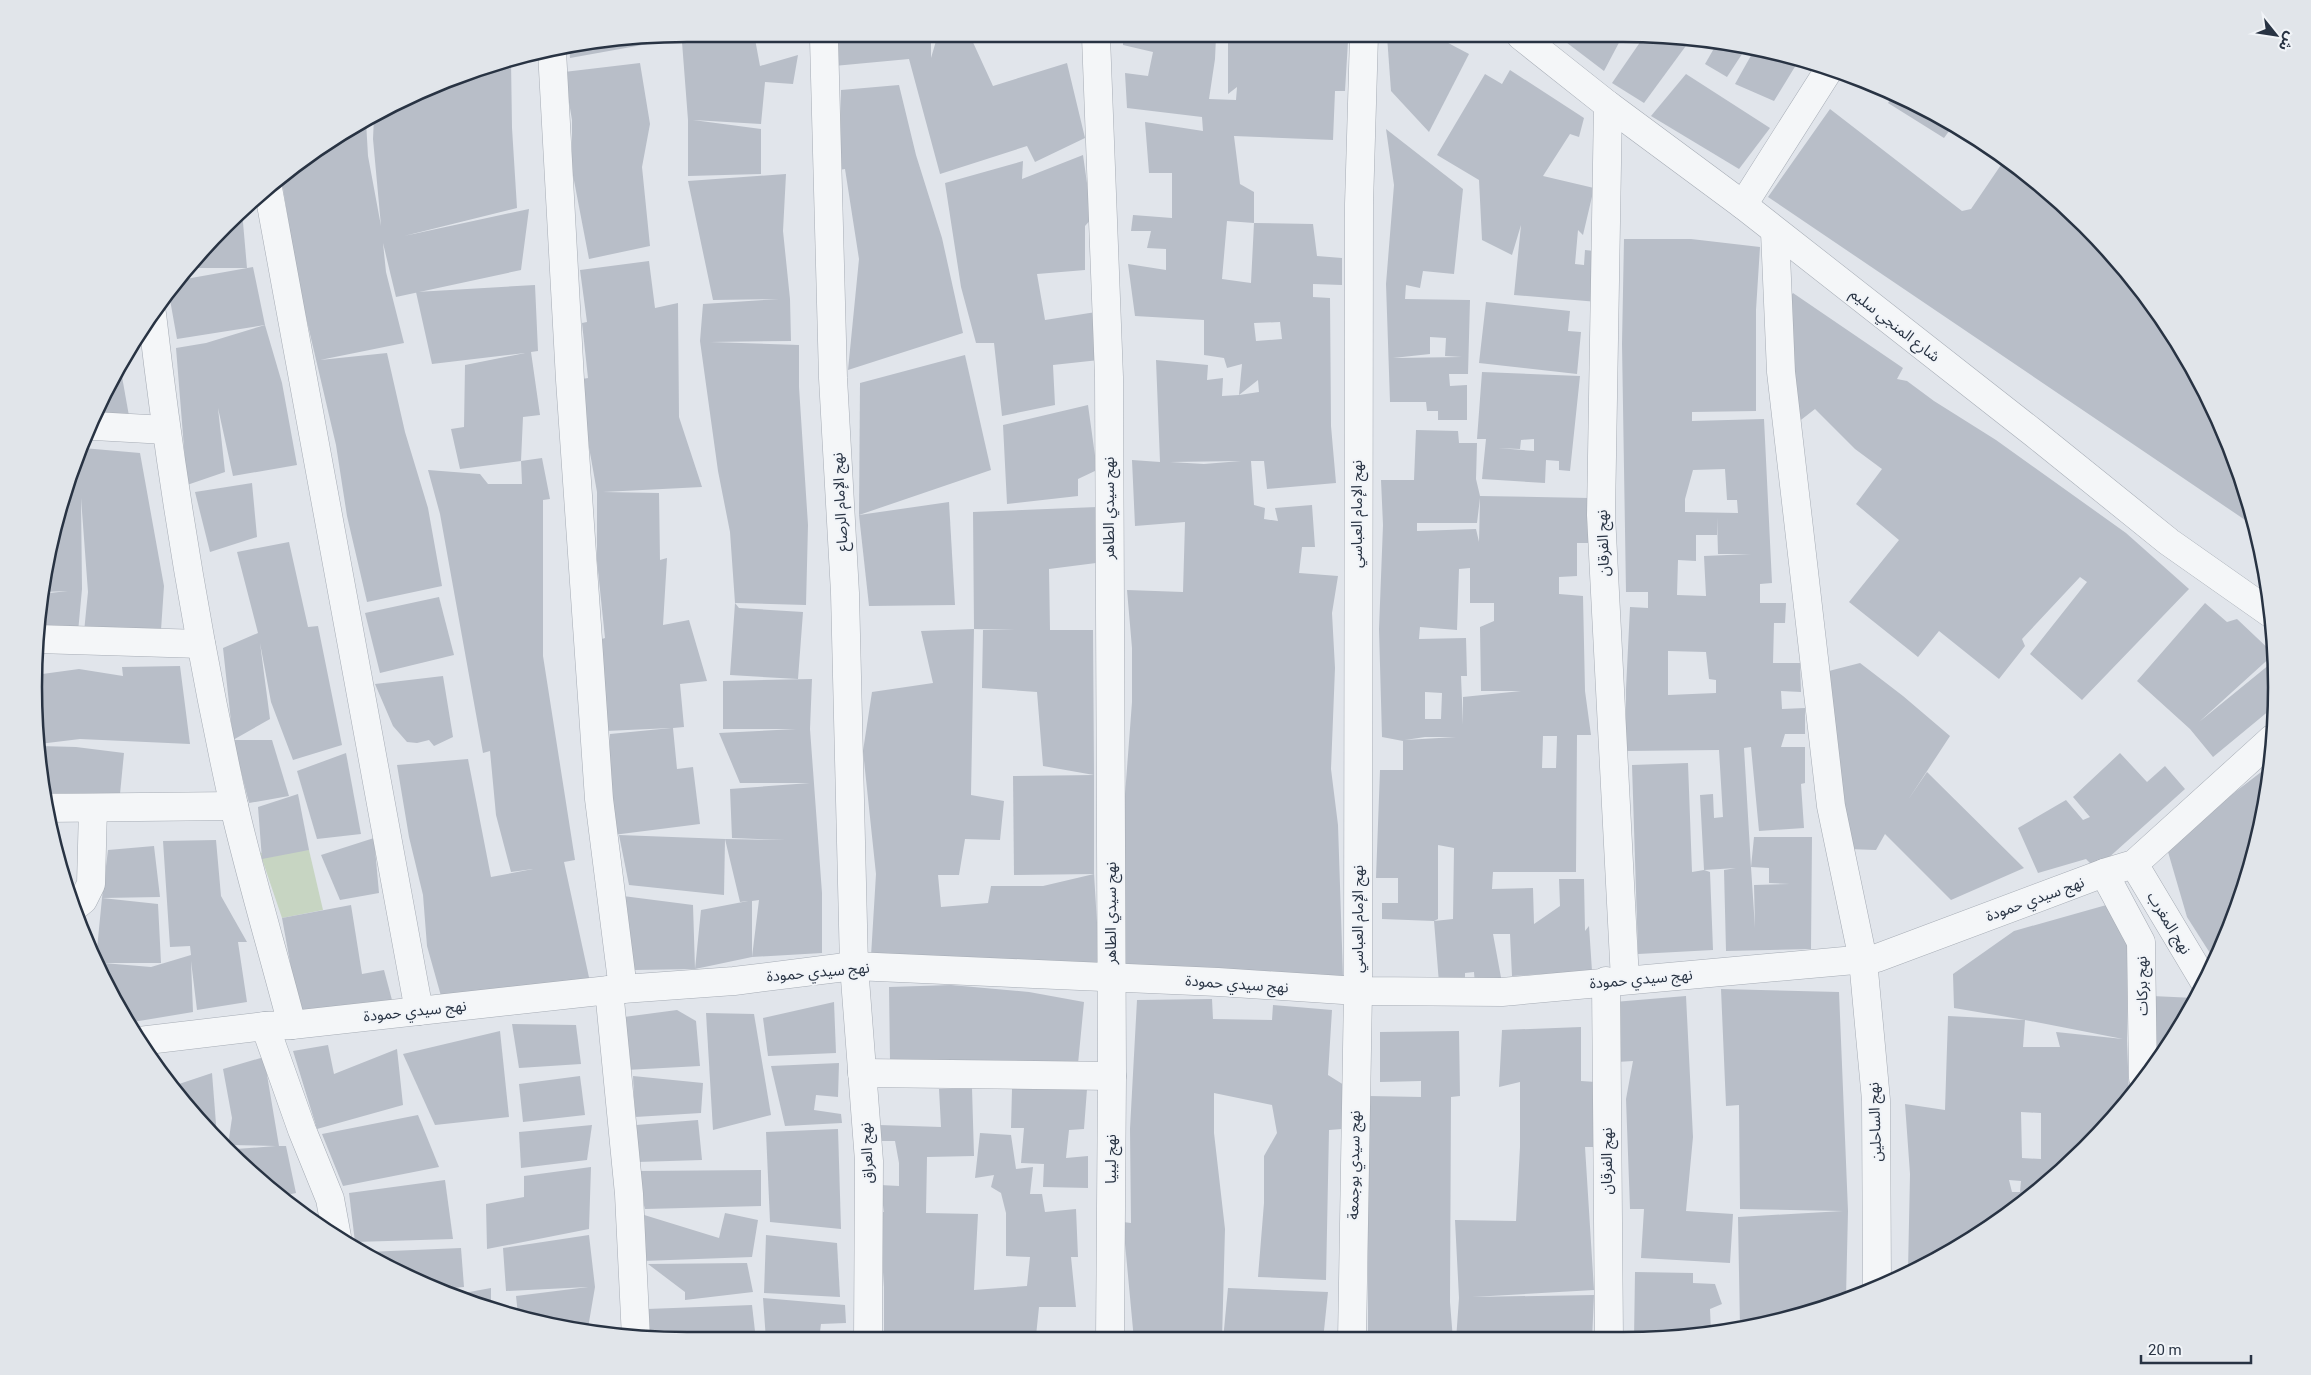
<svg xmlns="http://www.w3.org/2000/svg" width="2311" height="1375" viewBox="0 0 2311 1375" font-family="Roboto,'Noto Sans Arabic',sans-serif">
  <rect width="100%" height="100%" fill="#e1e5eb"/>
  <path fill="#c7d5c2" d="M309,850l14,60 -41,8 -22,-65z"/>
  <g fill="#b8bec8" fill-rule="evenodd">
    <path d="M1623,35l-19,36 -46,-35h25z"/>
    <path d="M1645,35h22l9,2 12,6 -44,60 -32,-20z"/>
    <path d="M1387,36h48l34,18 -40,78 -38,-41z"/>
    <path d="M1123,37h93l-1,22 -6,40 27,1 1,-13 -9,7v-57l120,4 -3,50h-10l-2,49 -99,-4 6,48 14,8v31l59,1 4,32 25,2v27l-29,-1v13l17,1 1,128 5,57 -69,6 -3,-28h-13l3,44 11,3 -1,11 14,2 -3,-13 37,-3 3,42h-13l-3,26 39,3 -6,37 3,55 -4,101 7,56 5,152 -219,-12 -1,-144 9,-119v-54l-5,-58 56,2 2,-70 -50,4 -3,-66 28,2 -4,-102 52,5 -1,15 16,-2 -1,18 17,-1 3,-31 -15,4 -3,-10 -20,-3v-35l-69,-4 -7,-52 38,6v-21l-19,-1 4,-17h-20l2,-16 39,3v-45h-23l-4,-51 58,9 -1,-14 -75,-9 -2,-35 23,3 5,-24 -30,-7zM1227,221l27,2 -3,60 -29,-4zM1280,322l2,17 -26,2 -2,-18zM1258,380l1,12 -20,3zM1241,461l-37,3 -34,-2z"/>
    <path d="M834,38h97v20l5,-17 12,-3h23l22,48 74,-23 18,75 -50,24 -8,-16 -87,28 -31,-115 -75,7z"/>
    <path d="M602,39h57v3l-89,16 -1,-11z"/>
    <path d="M720,39h35l5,27 38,-11 -5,29 -28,-2 -4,42 -68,-4 68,9v45l-73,2v-56l-6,-78z"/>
    <path d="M1716,45l28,6 -17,26 -22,-13z"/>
    <path d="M1753,52l39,8 23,5 -4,6 -15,-6 -22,36 -39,-17z"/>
    <path d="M511,61l1,67 5,80 -113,28 125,-27 -8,61 -125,27 -13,-54 3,29 18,71 -84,17 67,-7 18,79 23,76 14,78 -75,16 -20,-86 -11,-71 -37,-158 -18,-111 85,-55 2,35 13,70 -8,-87 1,-22 24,-16 80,-33z"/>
    <path d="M640,63l10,61 -8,43 8,79 -61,13 -17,-89v-50l-8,-48z"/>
    <path d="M1510,70l74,48 -5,19 -9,-3 -27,42 51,12 -11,47 -5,-5 -3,34 9,1 1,-15 18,2 -5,50 -84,-7 7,-70 -9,30 -30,-15 -3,-60 -42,-25 48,-81 17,10z"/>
    <path d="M1686,74l84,54 -31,41 -88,-53z"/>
    <path d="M899,85l17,70 26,83 21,95 -115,37 11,-111 -14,-90 -6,1 2,-80z"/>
    <path d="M1892,97l49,25 11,5 -8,11 -56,-35z"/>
    <path d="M1830,109l132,102 9,-2 34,-50 81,66 81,100 61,113 26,88 -486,-329z"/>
    <path d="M1386,129l77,60 -9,85 -31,-3 -3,17 -14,-3 -1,14 65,1 -2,74h-19l1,12 17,-1v35h-29v-9h-11l-1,-9h-36l-4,-118 8,-99zM1430,337l16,1 -1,18 17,1 -69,1 37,-4z"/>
    <path d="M1083,155l9,63 -7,8v44l-48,4 8,46 51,-8 3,48 -46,5 2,40 -53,11 -8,-73h-18l-15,-56 -16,-104 78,-22 -1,18z"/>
    <path d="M786,174l-3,57 7,68 1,42 -81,1 89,3v42l9,138 -2,80 -71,-2 -5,-71 -12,-61 -18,-130 3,-37 76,-5 -66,1 -25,-119z"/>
    <path d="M242,211l5,57h-57l35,-43z"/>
    <path d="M1624,239h67l69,8 -4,63v101l-64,1v9l72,-2 8,164 -12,1v19h26l-1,20h-11l-1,40h27l1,29 -20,-1 1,18 23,-1v26h-20l-4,13h24v36l-4,1 3,44 -45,3 -8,-84 -7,1 7,119 3,-30h58l-1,112 -85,2 -2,-81 12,-2 -32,2 6,2 3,78 -75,4 -6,-189 56,-2 4,109 12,-2 -4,-75 13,-1 1,24 9,-1 -4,-67 -93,1v-62l4,-82 18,1v-16h-22l-4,-248zM1725,469l2,31h10l1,13 -53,-1v-13l8,-29zM1717,517l1,37h33l-47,2 2,40 -29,-1 1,-35 18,1v-26h21zM1668,651l38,1 3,27 7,1v13l-48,2zM1751,867l18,1v15l21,1 -36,1 1,43z"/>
    <path d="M649,261l6,47 23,-5 1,114 23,70 -99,5 56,1 1,67 7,-2 -4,67 26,-5 18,61 -27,3 4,43 -11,1 4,41 16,-2 7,57 -87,11 -7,-57 4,-44 61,-6 -65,3 -7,-91 6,-2 -8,-77v-69l-20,-112 11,-2 -6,-55 5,-1 -7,-52z"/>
    <path d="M253,267l12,58 17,58 15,82 -64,11 -15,-68 7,64 -38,13 -11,-137 30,-5 59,-18 -88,14 -8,-45 11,-14z"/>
    <path d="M535,285l3,66 -7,1 9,63 -17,2 -2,44 -61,8 -9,-40 13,-2 1,-62 60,-12 -93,11 -16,-72z"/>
    <path d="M1793,293l110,75 -6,11 10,2 27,20 62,39 130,93 63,56 -107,111 -52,-46 57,-72 -7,-5 -58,62 3,7 -26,33 -60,-48 -21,26 -69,-55 50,-62 -43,-36 26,-35 -27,-20 -40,-40 -18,14 -14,-117z"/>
    <path d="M1486,302l84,9 -2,20 13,1 -4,42 -98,-11z"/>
    <path d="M965,355l26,115 -132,45 1,-132z"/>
    <path d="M121,371l8,45 -30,-1z"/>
    <path d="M1482,372l98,4 -10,95 -11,-1v-9l-13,-1 -1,23 -63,-4 4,-40h-9zM1534,439v12l-36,-3 22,1 1,-9z"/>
    <path d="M1088,405l9,65 -19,9v17l-71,8 -4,-79z"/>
    <path d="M1416,430l42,1 1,12h18l-1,36 4,17 110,2 -1,45h-12v33l-18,1v17l24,2 2,95 6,44h-14l-1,137h-83l-1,17 41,-1 1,36 26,-18 -1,-27h25l1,52 4,-5 3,45 -80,5 -2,-42h-17l9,49 -27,3 -1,-14 -9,1v7l-26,3 -5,-62 19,-2 1,-71 -16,-3v74l-4,2 -52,-2v-16h16v-25h-22l4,-108h23v-29l-21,-4 -3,-108 4,-104 -2,-45h33zM1480,498l-1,44 -3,-13 -59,2v-8h60zM1470,568v35h24v18l-14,6 1,64h40l-58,6v28l-2,-49h6l-1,-38 -47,1 1,-12 37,3 2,-61zM1425,692l17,1 -1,26h-16zM1543,736h14l-1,32h-14zM1425,737h31l-51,3z"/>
    <path d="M83,448l57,5 24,133 -3,44 -77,2 4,-40 -7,-94 1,91 -4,43 -40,-4 3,-34 27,-3 -26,1 26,-114z"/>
    <path d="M542,458l8,41 -7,1v156l32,204 -11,2 26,120 -149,14 -14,-50 -4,-51 -14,-58 -12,-72 71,-6 23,118 42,-8 -22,3 -15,-57 -6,-64 -7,2 -43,-239 -12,-44 52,4 8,10h34l-1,-23z"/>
    <path d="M252,483l5,54 -47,15 -15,-60z"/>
    <path d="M949,502l6,103 -86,1 -10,-91z"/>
    <path d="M1097,507l-1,56 -47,6 1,61h43l1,145 -51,-9 -6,-74 -55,-4 1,-58h32l-41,-1 -1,-117z"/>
    <path d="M289,542l19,85 10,-1 24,119 -49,15 -22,-58 -11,-59 10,76 -37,21 -10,-92 35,-15 -21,-81z"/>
    <path d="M439,597l15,58 -74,18 -15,-60z"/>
    <path d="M735,603l4,5 64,4 -5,67 -68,-4z"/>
    <path d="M2205,603l22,19 10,-3 37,35 -75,68 76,-62 2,28 -1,17 -63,52 -23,-28 -53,-48z"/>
    <path d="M974,629l-3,166 33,6 -4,39 -35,-1 -6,36h-21l3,32 47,-4 3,-17h52l51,-12 6,97 -229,-15 5,-82 -13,-123 9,-59 61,-9 -12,-52z"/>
    <path d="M1860,663l43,33 47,40 -42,64 19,-28 97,96 -73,32 -66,-66 -9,16 -28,-1 -23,-177z"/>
    <path d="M180,666l10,78 -110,-5 -41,5 -5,-56 1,-13 44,-6 44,7 -1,-9z"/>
    <path d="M443,676l10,61 -19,9 -5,-6 -12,3 -10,-1 -14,-16 -18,-42z"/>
    <path d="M812,679l-2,50 12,164v60l-70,4 -57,12 -61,1 -11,-74 70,9 2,64 6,-59 47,-9 -8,1 -15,-63 61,1 -54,-2 -2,-49 80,-6h-70l-21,-50 77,-4h-73v-48zM759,900l-7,57v-56z"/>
    <path d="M233,740h39l17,56 -40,7z"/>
    <path d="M40,746l36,1 48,6 -4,41 -76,-1z"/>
    <path d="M346,753l15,81 -44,5 -20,-68z"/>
    <path d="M2120,753l27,29 18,-16 20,23 -89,80 -10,-10 -48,14 -20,-45 48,-28 17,20 7,-3 -17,-20z"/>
    <path d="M2269,766l-4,49 -38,123 -12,23 -28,-44 -21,-72z"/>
    <path d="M1094,775v99l-80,1 -1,-99z"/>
    <path d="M298,794l11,56 -47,9 -4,-52z"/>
    <path d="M619,835l106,4 -1,56 -95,-10z"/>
    <path d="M374,838l5,55 -39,7 -19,-45z"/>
    <path d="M216,840l5,56 26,46h-9l9,60 -50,8 -6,-49 2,51 -66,11 -31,-64 6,-61 6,-48 46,-4 6,51 -58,1 56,6 3,59h-58l48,4 40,-12 -1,-9 -20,1 -7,-106z"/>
    <path d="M2117,902l12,26 -2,112 2,55 -74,84 -105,75 -42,17 2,-97 -5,-70 40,6 3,-94 77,4 -71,-12 -1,-34 61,-43zM2025,1020l98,19 -67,-7 4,15h-37zM2021,1112l20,1v46l-19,-1zM2009,1180l12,1 -1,11h-8z"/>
    <path d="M351,905l11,69 22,-4 8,30 -91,10 -7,-26 -12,-66z"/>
    <path d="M951,985l78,7 55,10 -6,62 -125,-4 -63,1 -1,-74z"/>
    <path d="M1721,989l118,3 9,219 -2,86 -53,22 -53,9 -2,-111 105,-6 -103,-2 -1,-104 -13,1z"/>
    <path d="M1686,996l7,141 -7,74 47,3 -3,49 -89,-5 3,-49h-14l-4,-110 7,-38 -16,1 -3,-60z"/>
    <path d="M2152,996l43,2 -31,56v-6l-13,-3z"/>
    <path d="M1212,999l1,20 59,1 1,-15 59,5 -4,65 16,10 -2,44 -13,1 -3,150 -68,-3 6,-74v-47l13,-23 -5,-28 -58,-12v40l11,96 -3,111h-88l-11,-118 8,1 -1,-94 7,-129z"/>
    <path d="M834,1002l2,51 -68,3 -5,-38z"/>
    <path d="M677,1010l19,11 4,45 -74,4 -2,-53z"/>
    <path d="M706,1013l48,1 17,101 -58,15z"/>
    <path d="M512,1024l64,1 5,39 -62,4z"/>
    <path d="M1581,1027v54l15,1v65h-11l9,143 -122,7 122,-2 -2,45h-136l3,-42 -4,-78 61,1 4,-74v-65l-21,5 3,-57z"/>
    <path d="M500,1031l9,86 -74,8 -32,-71z"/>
    <path d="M1459,1031l1,65 -9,1 -1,205 3,38h-85v-113l-2,-82 3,-49 52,1v-16l-41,1v-50z"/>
    <path d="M328,1045l6,29 63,-25 6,56 -86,24 -24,-78z"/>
    <path d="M264,1057l15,89h7l10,47 -14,3 -44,-36 -2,-11 40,-3 -48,-1 4,-27 -9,-49z"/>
    <path d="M839,1063l-1,34 -22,-2 -2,15 27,4 1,9 -57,3 -14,-60z"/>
    <path d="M212,1073l5,64 -2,1 -39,-44v-9z"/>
    <path d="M580,1076l5,39 -62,7 -4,-38z"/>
    <path d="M633,1076l70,7 -2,30 -66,4z"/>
    <path d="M972,1088l2,68 -47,1 -1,56 52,1 -4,76 53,-4 3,-29 -24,-1v-43l-5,-20 -10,-6 3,-12 -19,3 5,-45 31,2 5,34 17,-2 -3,27h12l3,18 31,-3 2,48h-7l5,50h-37l-3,29 36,4h-188v-53l-5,-75h5l-4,-27 19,1v-23l-4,-22h-23l7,-16 62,2 -2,-38z"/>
    <path d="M1012,1089h75l-3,40 -15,1 -3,28 22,-2v32l-45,-1 1,-23 -23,-1 3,-35h-13z"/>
    <path d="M418,1115l21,52 -96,19 -21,-52z"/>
    <path d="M698,1120l4,40 -65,2 -1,-37z"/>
    <path d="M592,1125l-5,35 -66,8 -2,-36z"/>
    <path d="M838,1129l3,100 -71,-7 -4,-90z"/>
    <path d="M591,1167l-2,62 -102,20 -1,-45 38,-7v-21z"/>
    <path d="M761,1170v36l-116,3 -10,-38z"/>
    <path d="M445,1180l8,59 -98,3 -6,-49z"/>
    <path d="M725,1213l33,7 -6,37 -109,4 -2,-47 78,24z"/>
    <path d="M589,1235l6,52 -7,41 -70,-13 -2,-19 72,-9 -82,4 -3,-43z"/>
    <path d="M766,1235l71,8 3,54 -76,-4z"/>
    <path d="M461,1248l3,39 -22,2 -75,-37z"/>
    <path d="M747,1263l6,29 -68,8v-8l-37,-28z"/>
    <path d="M1635,1272l58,1v10l22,1 7,20 -12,5 1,23 -44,8h-33z"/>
    <path d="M491,1288v21l-14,-3 -24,-11z"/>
    <path d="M1228,1288l100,4 -5,48h-100z"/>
    <path d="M763,1298l82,7 1,18 -25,1 -2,16h-53z"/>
    <path d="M752,1305l4,35h-107l-2,-31z"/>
  </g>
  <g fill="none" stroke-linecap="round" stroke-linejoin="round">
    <defs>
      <g id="minor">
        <path d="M1521,36l87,69 135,100 292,229 134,108 101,71"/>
        <path d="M1096,37l13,340 3,699 -2,264"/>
        <path d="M824,39l9,339 12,215 9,373 15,195 -1,179"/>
        <path d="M552,51l18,329 29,419 24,190"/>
        <path d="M1608,105l-7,410 24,465"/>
        <path d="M268,188l151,823"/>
        <path d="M1743,205l87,-137"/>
        <path d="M1775,232l6,140 50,434 32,154 13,140 1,184"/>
        <path d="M152,314c19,165 46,329 82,492 17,73 39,146 58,219"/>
        <path d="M94,426l72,4"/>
        <path d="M37,639l164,5"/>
        <path d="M46,808l188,-2"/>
        <path d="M2134,864l70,117"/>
        <path d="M2104,873l37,69 2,136"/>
        <path d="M73,908l10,-8 8,-16 2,-76"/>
        <path d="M1606,981l3,359"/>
        <path d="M609,990l20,204 7,144"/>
        <path d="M265,1026l37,104 28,69 7,38"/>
        <path d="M139,1041l126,-15 27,-1 317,-35 125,-9 120,-15 364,16 140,9 144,1 375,-34 227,-85 30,-9 138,-125"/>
        <path d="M862,1073l250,3"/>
        <path d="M1352,1340l6,-349 1,-787 5,-168"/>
      </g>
    </defs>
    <use href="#minor" stroke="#a6acb5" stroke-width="29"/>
    <use href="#minor" stroke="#f4f6f8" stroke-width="28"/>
  </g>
  <g text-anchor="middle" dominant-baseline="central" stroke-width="4" stroke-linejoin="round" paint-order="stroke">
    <g font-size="15" fill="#283343" stroke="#f1f4f8">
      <text transform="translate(1895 325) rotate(38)">شارع المنجي سليم</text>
      <text transform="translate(840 502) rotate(-93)">نهج الإمام الرصاع</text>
      <text transform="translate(1109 508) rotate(-90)">نهج سيدي الطاهر</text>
      <text transform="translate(1357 514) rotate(-90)">نهج الإمام العباسي</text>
      <text transform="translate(1603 543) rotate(-92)">نهج الفرقان</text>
      <text transform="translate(2035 899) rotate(-20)">نهج سيدي حمودة</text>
      <text transform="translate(1111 913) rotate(-90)">نهج سيدي الطاهر</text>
      <text transform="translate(1358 919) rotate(-90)">نهج الإمام العباسي</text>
      <text transform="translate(2169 923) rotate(59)">نهج المغرب</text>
      <text transform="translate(818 972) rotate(-5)">نهج سيدي حمودة</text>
      <text transform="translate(1641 979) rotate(-5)">نهج سيدي حمودة</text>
      <text transform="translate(1237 984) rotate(4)">نهج سيدي حمودة</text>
      <text transform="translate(2142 986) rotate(-91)">نهج بركات</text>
      <text transform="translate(415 1011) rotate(-6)">نهج سيدي حمودة</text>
      <text transform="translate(1875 1122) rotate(-92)">نهج الساحلين</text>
      <text transform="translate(867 1153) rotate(-93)">نهج العراق</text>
      <text transform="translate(1111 1159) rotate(-90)">نهج ليبيا</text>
      <text transform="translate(1607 1161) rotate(-90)">نهج الفرقان</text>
      <text transform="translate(1354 1165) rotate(-89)">نهج سيدي بوجمعة</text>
    </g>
  </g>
  <path d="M0 0H2311V1375H0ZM687 42H1623A645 645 0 0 1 2268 687V687A645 645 0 0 1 1623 1332H687A645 645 0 0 1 42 687V687A645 645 0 0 1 687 42Z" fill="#e1e5ea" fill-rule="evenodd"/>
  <path fill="none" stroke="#283343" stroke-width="2.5" d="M687 42H1623A645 645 0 0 1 2268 687V687A645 645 0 0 1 1623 1332H687A645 645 0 0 1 42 687V687A645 645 0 0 1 687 42Z"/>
  <g transform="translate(2276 35) rotate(120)" stroke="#f1f4f8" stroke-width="4" paint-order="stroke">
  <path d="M0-4L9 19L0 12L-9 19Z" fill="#283343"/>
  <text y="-8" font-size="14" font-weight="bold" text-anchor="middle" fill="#283343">ش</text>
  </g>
  <path d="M2141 1355v8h110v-8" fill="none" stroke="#283343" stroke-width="2.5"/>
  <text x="2148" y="1355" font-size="15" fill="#283343" stroke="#f1f4f8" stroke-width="4" paint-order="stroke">20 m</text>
</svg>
